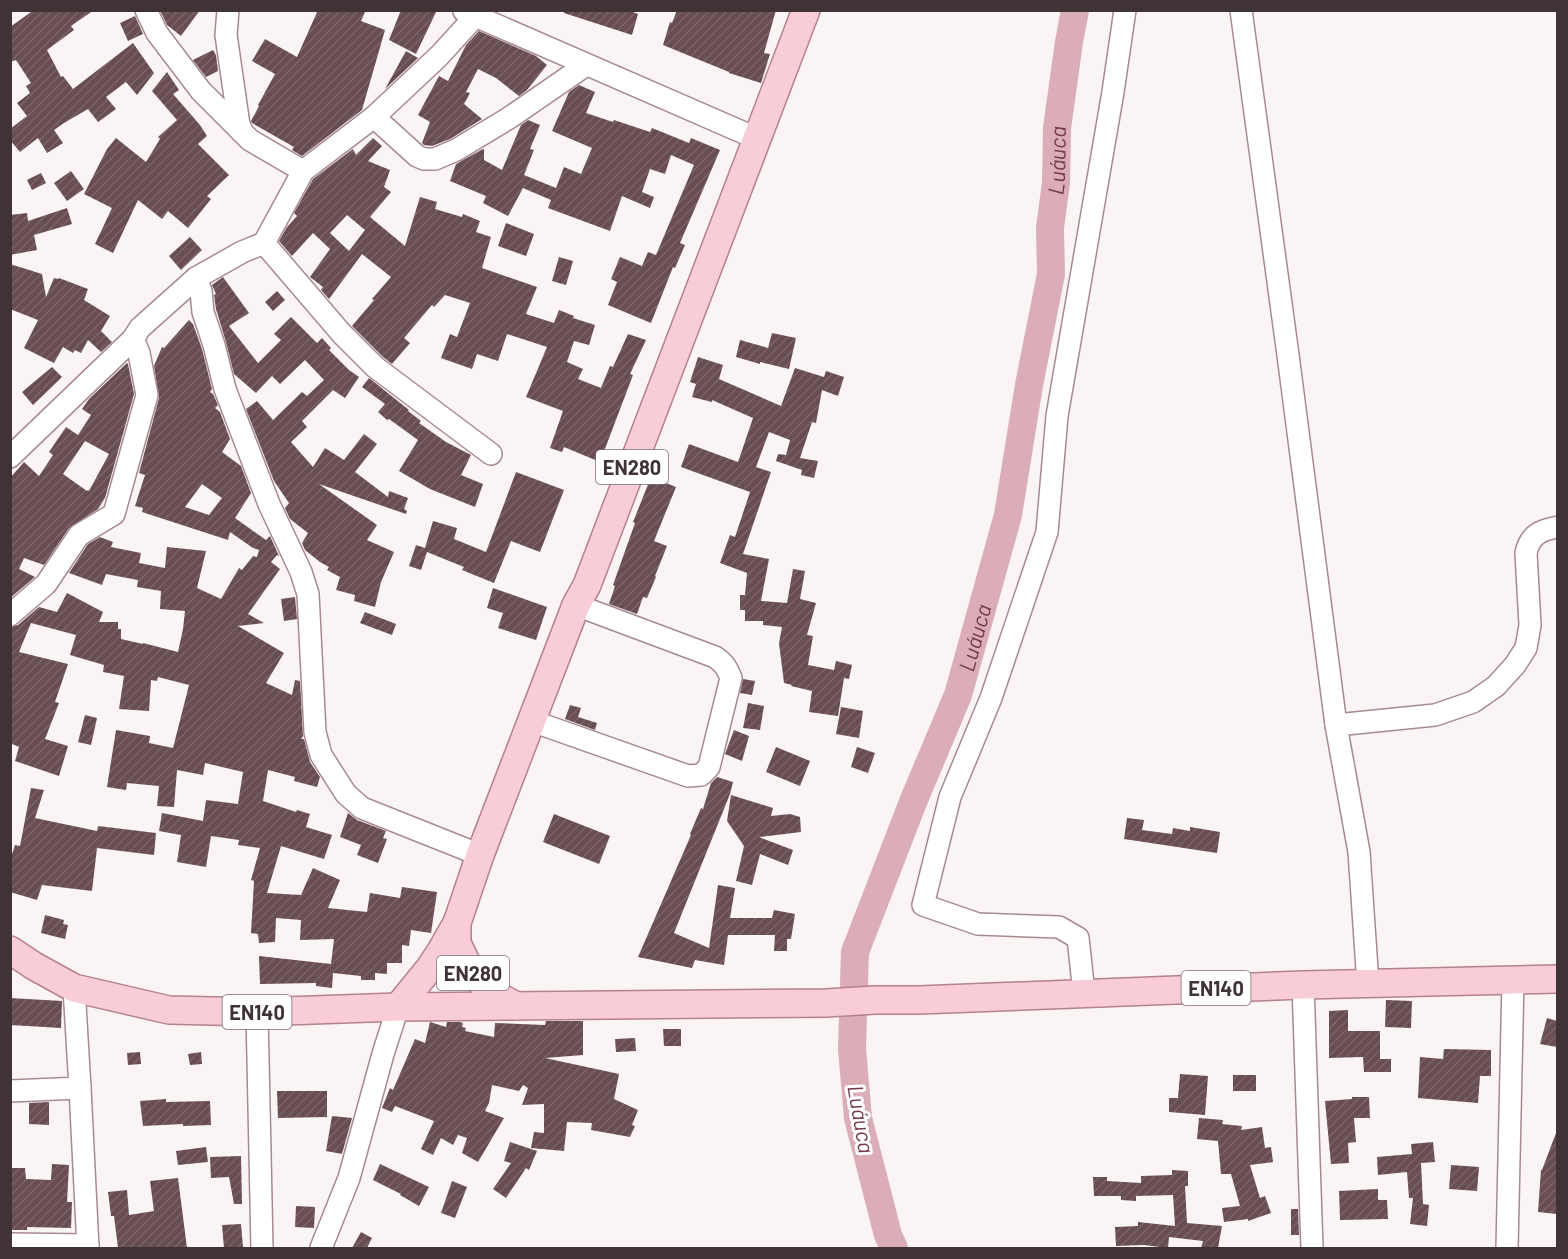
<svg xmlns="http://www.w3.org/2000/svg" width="1568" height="1259" viewBox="0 0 1568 1259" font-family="Barlow,sans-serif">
  <defs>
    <pattern id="building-hatch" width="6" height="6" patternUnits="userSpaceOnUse" patternTransform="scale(1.5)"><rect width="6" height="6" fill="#684d53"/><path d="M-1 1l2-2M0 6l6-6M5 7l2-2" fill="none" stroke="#7b6469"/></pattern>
  </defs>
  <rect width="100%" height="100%" fill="#fbf4f5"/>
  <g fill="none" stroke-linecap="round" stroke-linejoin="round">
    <path stroke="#daadb7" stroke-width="28" id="s1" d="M894,1248l-6,-13 -30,-117 -6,-69 3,-97 58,-150 45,-107 50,-180 21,-130 22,-111 -1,-46 6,-45 1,-55 12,-86 6,-32"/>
  </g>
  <g fill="url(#building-hatch)" fill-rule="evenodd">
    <path d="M34,10h60l-23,16 3,4 -27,20 14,27 2,-1 10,13 60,-46 21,30 -17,22 -11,-13 -20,15 10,12 -18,13 -10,-13 -24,14 -10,7 9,13 -16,10 -9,-15 -18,14 -10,-12v-11l17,-13 -10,-13 13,-10 -4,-7 5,-3 -15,-23 -6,2v-35z"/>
    <path d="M160,10h40l-19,26 -14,-11z"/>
    <path d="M318,10h48l-5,11 24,9 -23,80 -60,46 -10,-6 2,-3 -42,-24 -1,-2 8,-15 -1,-1 17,-31 -23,-13 13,-22 32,18z"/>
    <path d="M401,10h36l-21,44 -27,-14z"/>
    <path d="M564,10h64l10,4 -6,21 -68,-22z"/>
    <path d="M677,10h99l-12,43 6,1 -9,29 -32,-10v-1l-66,-27 7,-23 2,1z"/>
    <path d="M135,16l8,18 -15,7 -8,-18z"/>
    <path d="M479,31l57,25 11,9 -20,25 -8,6 -23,-18 -18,-9 -12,23 4,1 -6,11 18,15 -32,20 -18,7 -8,-1 -2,-2 8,-21 -12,-7 21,-39 9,5 18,-36z"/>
    <path d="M213,50l3,5 2,16 -12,6 -13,-17z"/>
    <path d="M406,51l12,7 -33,31z"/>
    <path d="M167,72l12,18 -6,4 27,31 7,11 -9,8 31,31 -22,21 4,3 -23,29 -20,-17 -6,8 -24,-19 -25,53 -18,-9 17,-36 -28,-14 23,-45 9,-11 30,24 14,-23 -2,-2 19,-17 -25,-29z"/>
    <path d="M579,85l16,7 -9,21 27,9 1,-2 36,12 2,-4 37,15 2,-5 29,12 -40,93 5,2 -10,23 -2,-1 -22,56 -43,-18 9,-23 -6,-3 9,-22 22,9 6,-14 8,3 38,-90 -23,-10 -6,19 -15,-5 -8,23 12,5 -4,11 -28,-12 -12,35 -62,-23 3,-8 -28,-12 -15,28 -25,-13 3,-7 -36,-15 6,-17 25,-14 3,-1v11l18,10 19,-45 7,-5 12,5 -10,24 4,1 -10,25 32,13 8,-21 17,7 11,-26 -40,-17 17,-39z"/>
    <path d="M373,138l9,8 -14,15 22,9 -6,17 7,5 -21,25 35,29 15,-49 17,5 -2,7 27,8 1,-3 17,7 -4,11 15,5 -9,31 55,19 -11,27 28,9 5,-13 15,6 -1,2 22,7 -6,20 -15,-4 -7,21 16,7 -5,10 23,9 9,-22 3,1 15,-33 18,6 -16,34 3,1 -33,87 -36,-15 -2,5 -12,-4 13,-37 -37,-14 21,-50 -40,-13 -9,27 -21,-7 -5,15 -31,-11 9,-24 7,3 13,-34 -25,-8 -11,12 -2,-2 -28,33 6,5 -18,21 -9,-7 -31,-31 22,-26 -2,-1 19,-22 -29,-23 -33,45 -8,-9 2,-3 -13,-10 20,-28 -17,-16 -21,23 -13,-15 8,-14 10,-11 -3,-3 19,-34 40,-30 3,6zM347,215l18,15 -16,21 -19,-18z"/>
    <path d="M71,171l13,18 -17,12 -13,-18z"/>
    <path d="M41,173l5,10 -14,7 -5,-10z"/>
    <path d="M67,208l5,16 -38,11 3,15 -27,5v-40l17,-2 1,8z"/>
    <path d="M506,223l28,11 -8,22 -28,-10z"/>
    <path d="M190,237l12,13 -21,20 -12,-14z"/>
    <path d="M559,257l14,4 -7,24 -14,-4z"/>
    <path d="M10,264l32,10 4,23 8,-19 4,1 1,-1 29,11 -4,11 26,16 -9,15 11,11 -11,10 -13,-12 -7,13 -6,-3 -2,3 -10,-6 -9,16 -30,-15 14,-28 -28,-11z"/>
    <path d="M223,277l26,36 -20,13 29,37 23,-23 -7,-6 17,-17 26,26 5,-5 9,10 -2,2 20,20 10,7 -14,21 -12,-8 -31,31 5,6 -16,15 22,25 12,-19 19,12 20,-26 13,10 -22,28 33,25 1,-6 19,7 -4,11 3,2 -1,3 -87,-30 58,41 -10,15 27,12 -13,30 -6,25 -21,-6 1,-6 -19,-5 4,-13 -13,-7 2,-3 -9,-5 -15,-12 -3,-7 6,-10 -18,-14 -5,-11 4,-5 -15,-22 -28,-72 11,-8 16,19 29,-28 5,4 17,-16 -19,-20 -25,24 -8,-8 -16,17 -22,-19 -8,-32 -10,-33 -2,-14 2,-1 -4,-9z"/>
    <path d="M277,291l8,9 -12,11 -8,-9z"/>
    <path d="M189,320l4,4 9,25 10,40 -2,3 3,2 5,11 -3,3 5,4 10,27 -8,13 19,14 10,27 -16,25 31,22 4,-4 9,20 -2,-1 -6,7 9,7 -32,45 16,9 -26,3 46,27 -18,30 26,12 3,-15 5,1 3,55 -2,3h3l6,23 10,15 -3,10 -23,-6 1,-4 -27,-7 -5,31 33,11 1,-2 13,4 -4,13 26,8 -8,24 -43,-13 -14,47 34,2 12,-27 27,12 -12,28 39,4 3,-19 30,5 2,-11 35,5 -6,41 -20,-3 -2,16 -7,-1v18h-15v11l-12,-1v7h-14v-4l-28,-3 -1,15 -16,-2v-3l-56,1 -1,-28 72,8 3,-25 -34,1 1,-20 -25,-2 -1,24 -16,1 -1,-9 -7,-1 3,-52 -3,-1 9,-32 -22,-3 1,-5 -28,-4 -5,31 -29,-5 4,-27 -22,-4 3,-18 41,8 3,-21 32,4 5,-32 -38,-9 -2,12 -26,-5 -3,37 -17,-1 2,-20 -32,-3 -1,7 -19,-3 9,-57 34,6 -1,7 24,5 16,-63 -31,-8 -1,4 -6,-1 -2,31 -30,-2 5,-33 -21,-4 1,-7 -34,-10 6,-20 -45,-12 -12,29 49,12 -13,38 4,1 -14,36 23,7 -9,30 -44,-15 4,-14 -9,-4v-116l8,-2 21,-18 18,5 10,-19 36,19 -4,10h19v7h3v10l22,5v-1l35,9 5,-23 2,-18 -25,-2 1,-18 -24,-4 1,-7 -32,-6 -4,11 -33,-12 19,-29 12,-7 13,5 -2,5 30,6 -2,10 26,5 2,-21 39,4 -9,37 24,11 18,-31 3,2 11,-14 4,1 2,-7 -6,-2 -23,-16 -2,8 -86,-28 1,-4 -8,-2 10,-31 -6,-2 20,-75 -5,-32 8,-19 2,1zM202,484l20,14 -13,17 -24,-8z"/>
    <path d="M772,333l24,5 -7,31 -29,-7v2l-24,-7 4,-17 28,8z"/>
    <path d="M698,357l25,8 -4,14 62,27 14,-38 29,9 2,-6 18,6 -6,19 -16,-6 -6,33 -4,-1 -12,36 18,3 -4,17 -13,-3 1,-5 -26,-9 2,-7 8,1 4,-15 -21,-8 -13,35 15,5 -28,82 26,5 -8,42 26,2 6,-34 12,2 -5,28 16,4 -9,32 6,1 -5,29 26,5 2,-9 16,4 -3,14 -5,-1 -6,38 -29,-4 3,-21 -21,-5 1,-1 -8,-2 -5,-40 3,-16 -19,-2v-4h-18v-11h-5v-15h5l2,-22 -27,-10 10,-28 5,2 15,-45 -69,-25 8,-23 49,18 15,-44 -41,-18v2l-20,-5 4,-13 -6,-2z"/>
    <path d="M127,363l1,1 6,30 -29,104 -7,11 -29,19 -25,37 -20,-7 -5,11 16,8 -25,21v-120l14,-16 15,14 14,-21 -4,-3 17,-25 12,8 13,-20 -9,-6 7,-10zM85,441l24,13 -20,37 -1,-1 -1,1 -24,-17z"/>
    <path d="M52,367l10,10 -29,28 -11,-13z"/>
    <path d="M369,378l40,32 -1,1 13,10 -2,2 27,19 25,13 -10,20 22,9 -8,23 -45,-18 -31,-18 19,-31 -29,-21 -2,1 -9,-8 7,-8 -23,-17z"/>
    <path d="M516,472l48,18 -24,62 -29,-11 -17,42 -32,-13 2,-3 -37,-15 -6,18 -12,-4 7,-21 9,3 8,-27 24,7 -3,11 32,13z"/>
    <path d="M651,477l25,10 -22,54 13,5 -12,30 1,1 -9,21 -4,-1 -6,17 -28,-10 6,-18 -2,-1 22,-62 -2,-1z"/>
    <path d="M493,588l54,19 -11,33 -38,-12 5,-15 -16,-5z"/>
    <path d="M295,597l2,22 -13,2 -3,-22z"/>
    <path d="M365,612l31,12 -4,11 -32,-12z"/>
    <path d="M743,679l12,2 -3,14 -12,-2z"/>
    <path d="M748,703l16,3 -4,24 -17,-2z"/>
    <path d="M570,705l11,3 -3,9 19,6 -2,7 -30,-11z"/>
    <path d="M841,707l22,4 -4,27 -23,-4z"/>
    <path d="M85,715l12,3 -6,27 -13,-3z"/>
    <path d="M734,730l15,6 -7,25 -17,-7z"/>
    <path d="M776,747l34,14 -10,25 -34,-14z"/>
    <path d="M857,747l18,6 -7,20 -17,-6z"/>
    <path d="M717,777l16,5 -3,12 -56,139 35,15 9,-63 17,3 -5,30h42l2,-8 21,4 -4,25h-4v12h-13l1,-16h-47l-4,30 -29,-5 -3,8 -54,-11 53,-122 -1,-1 11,-26 2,1 8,-26z"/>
    <path d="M31,788l13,2 -9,28 62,13 1,-5 58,7 -2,22 -57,-7 -5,43 -50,-6 -5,15 -27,-8v-32l5,-15 5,1z"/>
    <path d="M731,795l42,13 -2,8 19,-2 10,3 1,15 -42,5 34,13 -5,15 -28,-11 -8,31 -16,-4 8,-35 -17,-25z"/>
    <path d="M348,813l9,7 29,11 -3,7 4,1 -9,24 -21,-8 4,-10 -21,-8z"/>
    <path d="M554,814l56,22 -11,28 -56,-22z"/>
    <path d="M1127,818l17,2 -2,10 30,4 1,-6 17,3v-4l30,5 -3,21 -93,-14z"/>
    <path d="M45,915l19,5 -1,4 5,1 -3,14 -24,-6z"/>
    <path d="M10,998l52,3 -1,27 -51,-3z"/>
    <path d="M1386,1000l26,1 -1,27 -26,-1z"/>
    <path d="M1348,1010v21h32v28h11v13h-27l-1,-15 -34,1v-47z"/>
    <path d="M1547,1018l10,3v26l-17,-3z"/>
    <path d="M546,1021h37v34l-38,3 74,16 -5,25 24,11 -6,15 3,1 -5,11 -39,-7 1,-7 -25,-1 -3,29 -33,-3 3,-16 10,1v-29l-22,1 6,-17 -5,-3 -4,6 -27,-6 -3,18 -4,8 19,7 -26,44 -16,-9 5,-15 -9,-3 -5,10 -12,-7 -8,17 -12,-6 13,-28 -39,-15 -3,6 -10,-4 8,-20 3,2 22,-51 10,4 5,-21 16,5 1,-5h13l3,1 -1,4 4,1 -1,3 29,6 1,-14 50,2z"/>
    <path d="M663,1029h18v17h-17z"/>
    <path d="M635,1038l1,13 -20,1 -1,-13z"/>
    <path d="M1444,1049l47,1v26h-11l-2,27 -60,-5 2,-41 23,2z"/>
    <path d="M140,1052l1,12 -13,1 -1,-12z"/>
    <path d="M201,1052l1,12 -12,1 -2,-11z"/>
    <path d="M1180,1074l28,2 -3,39 -36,-3v-14h9z"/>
    <rect x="1233" y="1075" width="23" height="16"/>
    <path d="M277,1091h50v26l-49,1z"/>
    <path d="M1352,1097h17l1,21h-16l2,24 -8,1 1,20 -18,1 -6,-63 27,-2z"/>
    <path d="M166,1099v3l44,-1 1,24 -28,1v-2l-40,2 -3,-25z"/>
    <path d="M49,1102v23l-20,-1v-21z"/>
    <path d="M332,1116l20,2 -10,36 -16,-3z"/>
    <path d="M1199,1118l24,2 -1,4 20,2 -1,4 21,-3 3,21 6,-1 2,15 -23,3 10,33 5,-2 6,17 -23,8v-2l-24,3 -2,-14 18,-2 -9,-32h-10l-3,-33 -21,-2z"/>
    <path d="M1556,1133h1v81l-19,-2 3,-42h1z"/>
    <path d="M510,1142l27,9 -8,19 -3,-2 -20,30 -13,-9 18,-26 -7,-2z"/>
    <path d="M1433,1142l2,20 -14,1 2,41 6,1 -2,21 -17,-2 3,-26h-4l-2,-26 -29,3 -1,-18 35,-3 -1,-10z"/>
    <path d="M206,1147l2,15 -30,3 -2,-14z"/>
    <path d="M241,1156l1,48h-8l-5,-27 -18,1 -1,-21z"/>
    <path d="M52,1164l17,1 -2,37h5l-1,26 -44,-1v3h-17v-62h15l1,11 25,1z"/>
    <path d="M380,1164l49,23 -10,19 -19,-11 1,-1 -28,-14z"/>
    <path d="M1451,1165l28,2 -2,24 -28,-2z"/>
    <path d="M1172,1170l16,1v15h-3l2,37 35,3 -4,22h-17l2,-7 -34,-4 -1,11 -24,-3 -28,1 -1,-19 23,-1v-4l37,4 -2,-31 -37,1v5l-15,-1v-4h-27l-1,-19h14v4l34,2v-7l31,-1z"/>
    <path d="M178,1178l9,70h-69l-4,-32h-3l-3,-24 19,-2 2,25 25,-4 -4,-30z"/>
    <path d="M452,1181l15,6 -12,31 -14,-5z"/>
    <path d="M1378,1189v11h9l1,19 -48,1 -1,-29z"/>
    <path d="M296,1206l19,1 -1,21 -19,-1z"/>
    <path d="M1291,1209h7l1,26h-8z"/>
    <path d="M241,1224l2,23 -19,1 -2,-23z"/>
    <path d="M361,1232l11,6 -5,10h-15z"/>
  </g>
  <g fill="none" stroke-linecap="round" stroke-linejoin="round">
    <defs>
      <g id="minor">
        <path d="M146,10l11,23 44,58 41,41"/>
        <path d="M228,10l-2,25 13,90 4,8 7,7 53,31"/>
        <path d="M1241,10l47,345 48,370 23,127 9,132"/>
        <path d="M464,11l294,128"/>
        <path d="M374,117l43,39 7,3h11l21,-9 53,-32 77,-53"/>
        <path d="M264,243l78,91 33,33 116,87"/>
        <path d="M196,278l5,13 2,21 11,33 11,44 44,115 32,68 7,22 7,138 6,23 25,39 16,14 118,47"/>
        <path d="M10,457l123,-118 7,-11 56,-50 46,-26 22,-9 39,-72 71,-54 65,-61 42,-46"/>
        <path d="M10,615l36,-31 33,-49 35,-21 33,-119 -8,-42 -6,-14"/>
        <path d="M532,721l156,55 13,-1 8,-8 22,-89c-4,-10 -7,-15 -16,-21l-139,-52"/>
        <path d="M1336,725l99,-10 38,-13 23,-16 19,-21 11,-17 4,-23 -4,-72c4,-18 14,-23 32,-26"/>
        <path d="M1303,985l9,263"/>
        <path d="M1084,993l-6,-55 -19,-11 -81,-3 -55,-19 27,-108 41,-99 56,-166 10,-116 56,-324 12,-82"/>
        <path d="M257,1012l5,236"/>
        <path d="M80,1088l8,160"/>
        <path d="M10,1091l70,-3 -6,-100"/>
        <path d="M10,1244l78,1"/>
        <path d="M321,1248l28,-70 34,-124 15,-47"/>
        <path d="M1507,1248l6,-268"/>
      </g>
      <g id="major">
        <path d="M457,923v20l8,17 9,14 15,17 27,15"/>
        <path d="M10,950l24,16 40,22 95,22 88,2 141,-5 428,-4 49,-3h44l384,-15 255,-6"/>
        <path d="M398,1007l31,-38 12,-18 16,-28 23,-68 96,-250 11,-20 219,-575"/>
      </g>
    </defs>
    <use href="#minor" stroke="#a78a90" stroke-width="24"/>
    <use href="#major" stroke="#b4818d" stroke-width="30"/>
    <use href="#minor" stroke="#fff" stroke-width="21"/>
    <use href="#major" stroke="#f8cdd7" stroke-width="27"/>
  </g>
  <g text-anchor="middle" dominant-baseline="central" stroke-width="6" stroke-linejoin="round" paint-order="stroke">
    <g fill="#fff" stroke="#797072" stroke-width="1.5">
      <rect x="596" y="450" width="72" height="34" rx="4.5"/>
      <rect x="437" y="956" width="72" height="34" rx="4.5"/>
      <rect x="1181.5" y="971" width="69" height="34" rx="4.5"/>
      <rect x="222.5" y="995" width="69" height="34" rx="4.5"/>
    </g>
    <g font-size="20" font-weight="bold" fill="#403336">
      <text x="632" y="467">EN280</text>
      <text x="473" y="973">EN280</text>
      <text x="1216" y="988">EN140</text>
      <text x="257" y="1012">EN140</text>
    </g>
    <g font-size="22" font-style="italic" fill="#743a4a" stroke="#fff">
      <text stroke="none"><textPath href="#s1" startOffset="1124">Luáuca</textPath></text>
      <text stroke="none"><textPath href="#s1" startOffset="638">Luáuca</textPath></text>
      <text transform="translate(862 1119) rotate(80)">Luáuca</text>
    </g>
  </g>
  <rect width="1568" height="1259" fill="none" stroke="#403336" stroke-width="24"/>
</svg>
